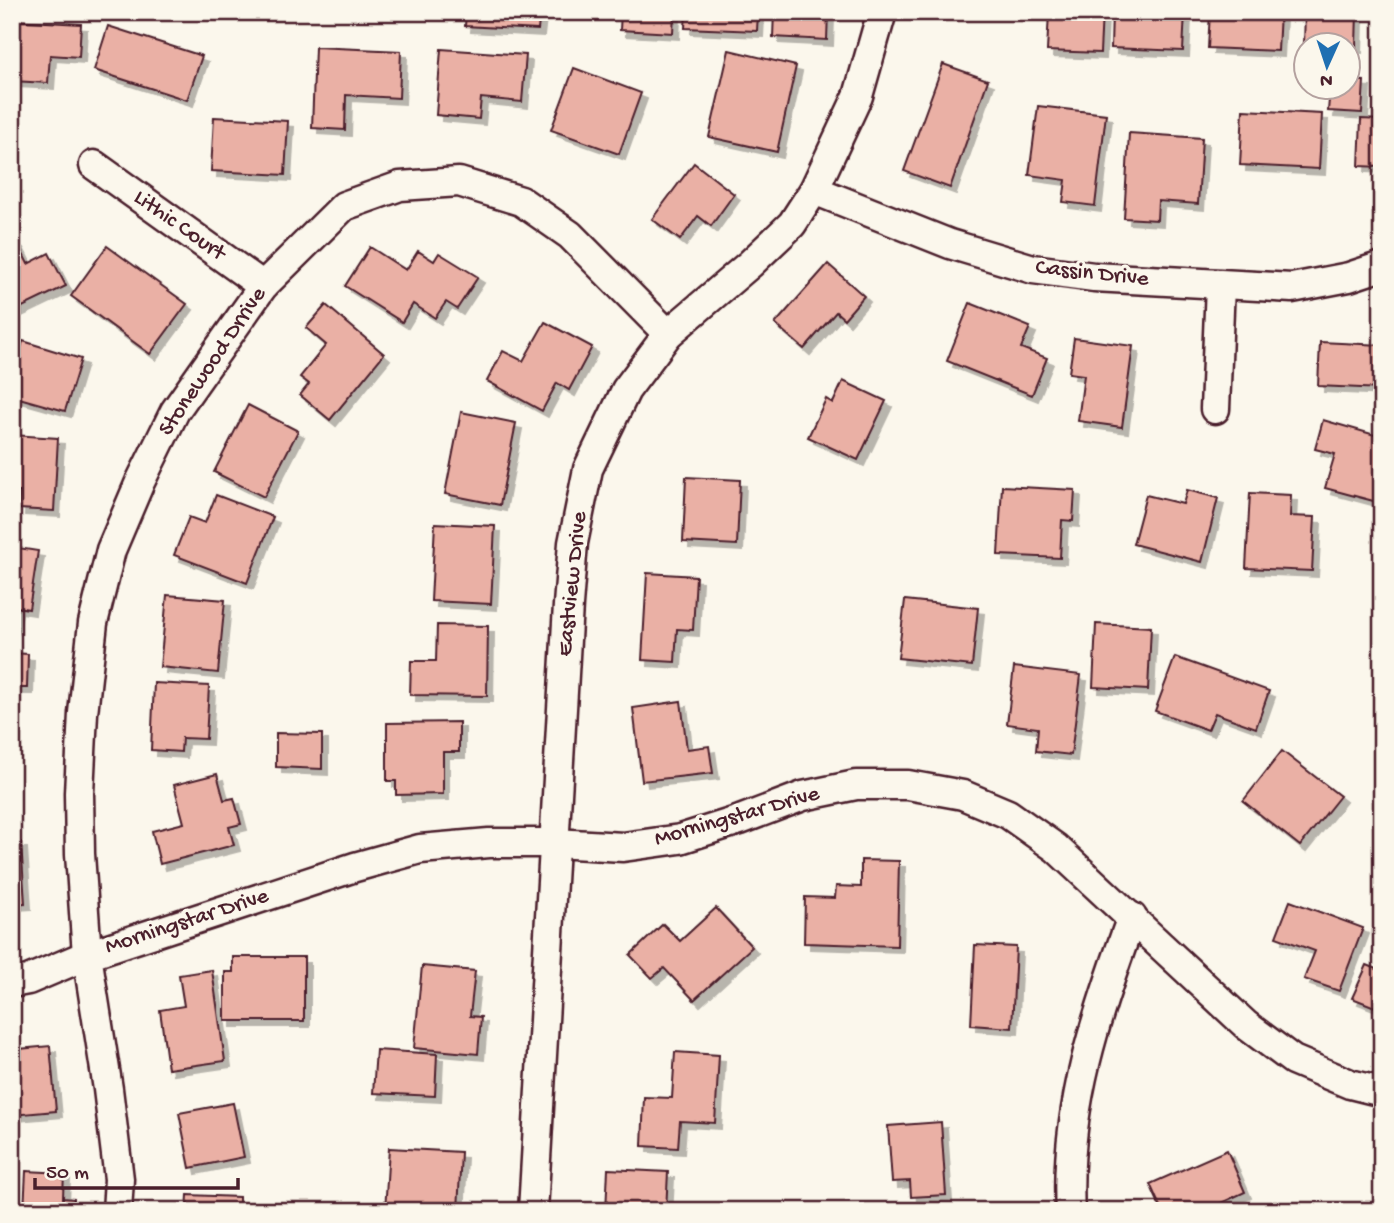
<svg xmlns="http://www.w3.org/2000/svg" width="1394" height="1223" viewBox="0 0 1394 1223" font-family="'Gochi Hand',sans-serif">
  <defs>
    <filter id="shadow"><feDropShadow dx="6" dy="6" stdDeviation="0" flood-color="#0004"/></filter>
  </defs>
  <rect width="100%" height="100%" fill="#fbf7ec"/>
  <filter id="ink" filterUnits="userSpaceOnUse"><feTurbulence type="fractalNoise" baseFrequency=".0143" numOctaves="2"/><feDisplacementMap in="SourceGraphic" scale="14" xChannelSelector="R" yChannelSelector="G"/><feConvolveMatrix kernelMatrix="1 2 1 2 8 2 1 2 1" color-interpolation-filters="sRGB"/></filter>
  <g filter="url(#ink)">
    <g fill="#eab0a5" stroke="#4a1f2b" stroke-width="2" filter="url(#shadow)">
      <path d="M466,12h74l-2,18 -73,-4z"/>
      <path d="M621,12h53l-1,21 -53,-3z"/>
      <path d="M686,12h72l-1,19 -72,-3z"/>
      <path d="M774,12h54l-1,28 -54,-3z"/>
      <path d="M1049,12h53l-2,41 -53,-2z"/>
      <path d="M1112,12h73l-2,39 -72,-3z"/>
      <path d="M1210,12h70l-2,39 -70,-3z"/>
      <path d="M1305,12h52l-1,35 -52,-2z"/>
      <path d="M12,20l69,4 -2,33 -29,-2 -2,28 -36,-2z"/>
      <path d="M108,26l94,30 -15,44 -93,-30z"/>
      <path d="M315,47l86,4 -2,47 -53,-3 -1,35 -33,-2z"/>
      <path d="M441,49l85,6 -4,47 -41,-4 -2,21 -43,-4z"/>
      <path d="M729,50l67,16 -19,86 -68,-15z"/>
      <path d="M943,64l45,16 -38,108 -46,-17z"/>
      <path d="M574,68l67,25 -22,61 -68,-24z"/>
      <path d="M1348,80l16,1 -2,32 -34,-2 2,-23h18z"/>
      <path d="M1038,106l68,8 -11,92 -32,-4 3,-22 -37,-5z"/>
      <path d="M1243,110l79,4 -3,55 -79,-4z"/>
      <path d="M214,117l74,4 -3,54 -74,-4z"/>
      <path d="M1361,119l21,1v47l-23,-1z"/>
      <path d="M1129,133l73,5 -4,66 -40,-3 -1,19 -33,-2z"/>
      <path d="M694,163l40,31 -23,32 -13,-10 -18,24 -28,-21z"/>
      <path d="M17,242l11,22 21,-11 17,33 -54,26v-67z"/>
      <path d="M107,246l80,58 -37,50 -79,-58z"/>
      <path d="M370,247l36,23 12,-19 16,10 5,-8 39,24 -21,32 -11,-7 -11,16 -22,-14 -11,18 -57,-36z"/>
      <path d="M828,264l36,32 -20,23 -8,-7 -32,37 -29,-25z"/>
      <path d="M970,303l60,24 -9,21 26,10 -15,37 -85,-34z"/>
      <path d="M326,305l58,49 -54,66 -30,-25 9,-11 -9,-7 26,-32 -20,-17z"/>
      <path d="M545,322l47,25 -23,43 -12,-7 -15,28 -55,-30 16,-30 20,10z"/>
      <path d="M1074,338l59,8 -11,81 -44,-6 6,-46 -15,-2z"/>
      <path d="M23,341l58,18 -16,52 -53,-15v-20z"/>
      <path d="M1320,342l62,3v44l-64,-3z"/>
      <path d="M843,381l43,20 -28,59 -50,-23 18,-38 7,4z"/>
      <path d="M248,405l50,26 -34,66 -50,-25z"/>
      <path d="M461,412l55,11 -16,82 -55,-11z"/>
      <path d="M1323,420l59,17v48l-5,17 -52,-14 10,-34 -20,-5z"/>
      <path d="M12,435l46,3 -4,73 -35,-2 1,-17h-8z"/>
      <path d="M686,477l54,3 -3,65 -54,-3z"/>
      <path d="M1002,486l73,4 -2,31 -11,-1 -2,38 -62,-3z"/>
      <path d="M1187,490l31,8 -16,64 -69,-18 13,-49 37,9z"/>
      <path d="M1250,493l41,2 -1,21 25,1 -3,54 -66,-3z"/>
      <path d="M216,495l57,22 -26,66 -73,-28 15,-38 16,6z"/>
      <path d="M435,523l60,3 -4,78 -60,-3z"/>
      <path d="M12,547l26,4 -9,58 -13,-2 -4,22z"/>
      <path d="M647,573l49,3 -3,54 -16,-1 -2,33 -33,-2z"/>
      <path d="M167,595l58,5 -7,73 -58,-6z"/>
      <path d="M905,600l73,8 -6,58 -74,-8z"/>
      <path d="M1096,624l55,3 -3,63 -55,-3z"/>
      <path d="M437,625l51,1 -1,70 -77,-1 1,-34h25z"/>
      <path d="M12,653l16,1 -1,34h-15z"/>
      <path d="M1175,657l94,34 -13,37 -41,-15 -7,17 -53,-19z"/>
      <path d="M1014,667l67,8 -10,80 -35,-4 2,-23 -31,-4z"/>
      <path d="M154,683l55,3 -3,53 -24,-1 -1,14 -30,-2z"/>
      <path d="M681,701l6,48 22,-3 4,27 -71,8 -9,-73z"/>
      <path d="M459,722v30h-16v42l-47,1v-14h-9v-58z"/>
      <path d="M276,733l46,1v35l-46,-2z"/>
      <path d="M1282,751l58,45 -40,50 -57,-45z"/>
      <path d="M217,774l7,26 10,-2 7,26 -12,3 5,18 -74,19 -8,-33 32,-8 -10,-38z"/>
      <path d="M12,842h9l4,61 -13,1z"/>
      <path d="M861,860l38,1 -2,85 -93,-3 1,-46 30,1 1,-12 25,1z"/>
      <path d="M1290,901l73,27 -24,63 -35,-12 11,-28 -39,-14z"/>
      <path d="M716,908l36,39 -58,53 -30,-32 -12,10 -22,-23 33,-31 17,17z"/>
      <path d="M975,945l41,2 -4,81 -41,-3z"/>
      <path d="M233,957h71v64h-79v-49h8z"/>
      <path d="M1367,965l15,6 -2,38 -28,-11z"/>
      <path d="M422,966l53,5 -5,45 11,1 -3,37 -64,-6z"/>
      <path d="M212,970l13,91 -57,8 -8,-59 24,-4 -5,-31z"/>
      <path d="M50,1046l6,65 -44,4v-52l8,-1 -1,-13z"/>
      <path d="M376,1050l61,4 -2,42 -62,-3z"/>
      <path d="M675,1052l44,3 -4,68 -35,-2 -2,27 -36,-2 2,-49 28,1z"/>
      <path d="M233,1103l11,54 -54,11 -11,-55z"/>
      <path d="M941,1122l5,73 -35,2 -1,-16 -18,1 -4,-56z"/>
      <path d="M389,1148l72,4 -3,59h-73z"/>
      <path d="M1227,1150l18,42 -41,19h-42l-12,-27z"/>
      <path d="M608,1169l60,3 -2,39h-60z"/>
      <path d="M26,1171l38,2 -1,25 11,1v12h-50z"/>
      <path d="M188,1195l51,2v14h-52z"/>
    </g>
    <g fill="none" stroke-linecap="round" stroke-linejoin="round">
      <defs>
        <g id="minor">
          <path d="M94,165l169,121"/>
          <path d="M814,190l136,54 83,25 61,8 198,11 57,-11 33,-11"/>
          <path d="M1215,409l5,-124"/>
          <path d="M12,983l16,-3 59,-25 268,-88 65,-18 69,-6h66l68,4 57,-8 60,-19 63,-24 53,-11h52l55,10 45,19 48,34 190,177 47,35 57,24 32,8"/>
          <path d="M117,1211l2,-32 -11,-90 -21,-134 -7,-101 -1,-61 4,-80 10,-90 18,-73 29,-68 35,-71 88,-125 81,-80 56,-20 59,-4 62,19 49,34 98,99"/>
          <path d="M533,1211l35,-606 5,-62 15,-74 38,-79 42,-56 82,-70 42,-40 22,-34 44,-94 24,-84"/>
          <path d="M1070,1211c-6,-102 27,-199 62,-294"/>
        </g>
      </defs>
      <use href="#minor" stroke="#4a1f2b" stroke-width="33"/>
      <use href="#minor" stroke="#fbf7ec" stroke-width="28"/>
    </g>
  </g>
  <g text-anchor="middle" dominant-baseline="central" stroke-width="7" stroke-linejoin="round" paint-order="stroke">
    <g font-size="23" fill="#4a1f2b" stroke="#fbf7ec">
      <text transform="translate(179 226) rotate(35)">Lithic Court</text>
      <text transform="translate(1092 274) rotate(6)">Cassin Drive</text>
      <text transform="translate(213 362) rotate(-56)">Stonewood Drrive</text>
      <text transform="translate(573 584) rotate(-84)">Eastview Drive</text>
      <text transform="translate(737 817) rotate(-16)">Morningstar Drive</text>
      <text transform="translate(187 922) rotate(-18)">Morningstar Drive</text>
    </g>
  </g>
  <rect width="1394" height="1223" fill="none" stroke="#fbf7ec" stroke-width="42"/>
  <rect x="21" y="21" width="1352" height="1181" fill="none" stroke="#4a1f2b" stroke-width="2.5" filter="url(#ink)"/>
  <g transform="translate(1327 66) rotate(183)"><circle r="33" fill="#fbf7ec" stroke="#b4a19f" stroke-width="2"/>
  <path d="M0-5L12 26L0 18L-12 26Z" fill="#1f6fb2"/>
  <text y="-10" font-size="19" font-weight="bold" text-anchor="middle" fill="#4a1f2b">N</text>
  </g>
  <path d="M35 1178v10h203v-10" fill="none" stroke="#4a1f2b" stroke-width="3.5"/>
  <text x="46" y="1178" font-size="21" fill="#4a1f2b" stroke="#fbf7ec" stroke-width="5" paint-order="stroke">50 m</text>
</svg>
